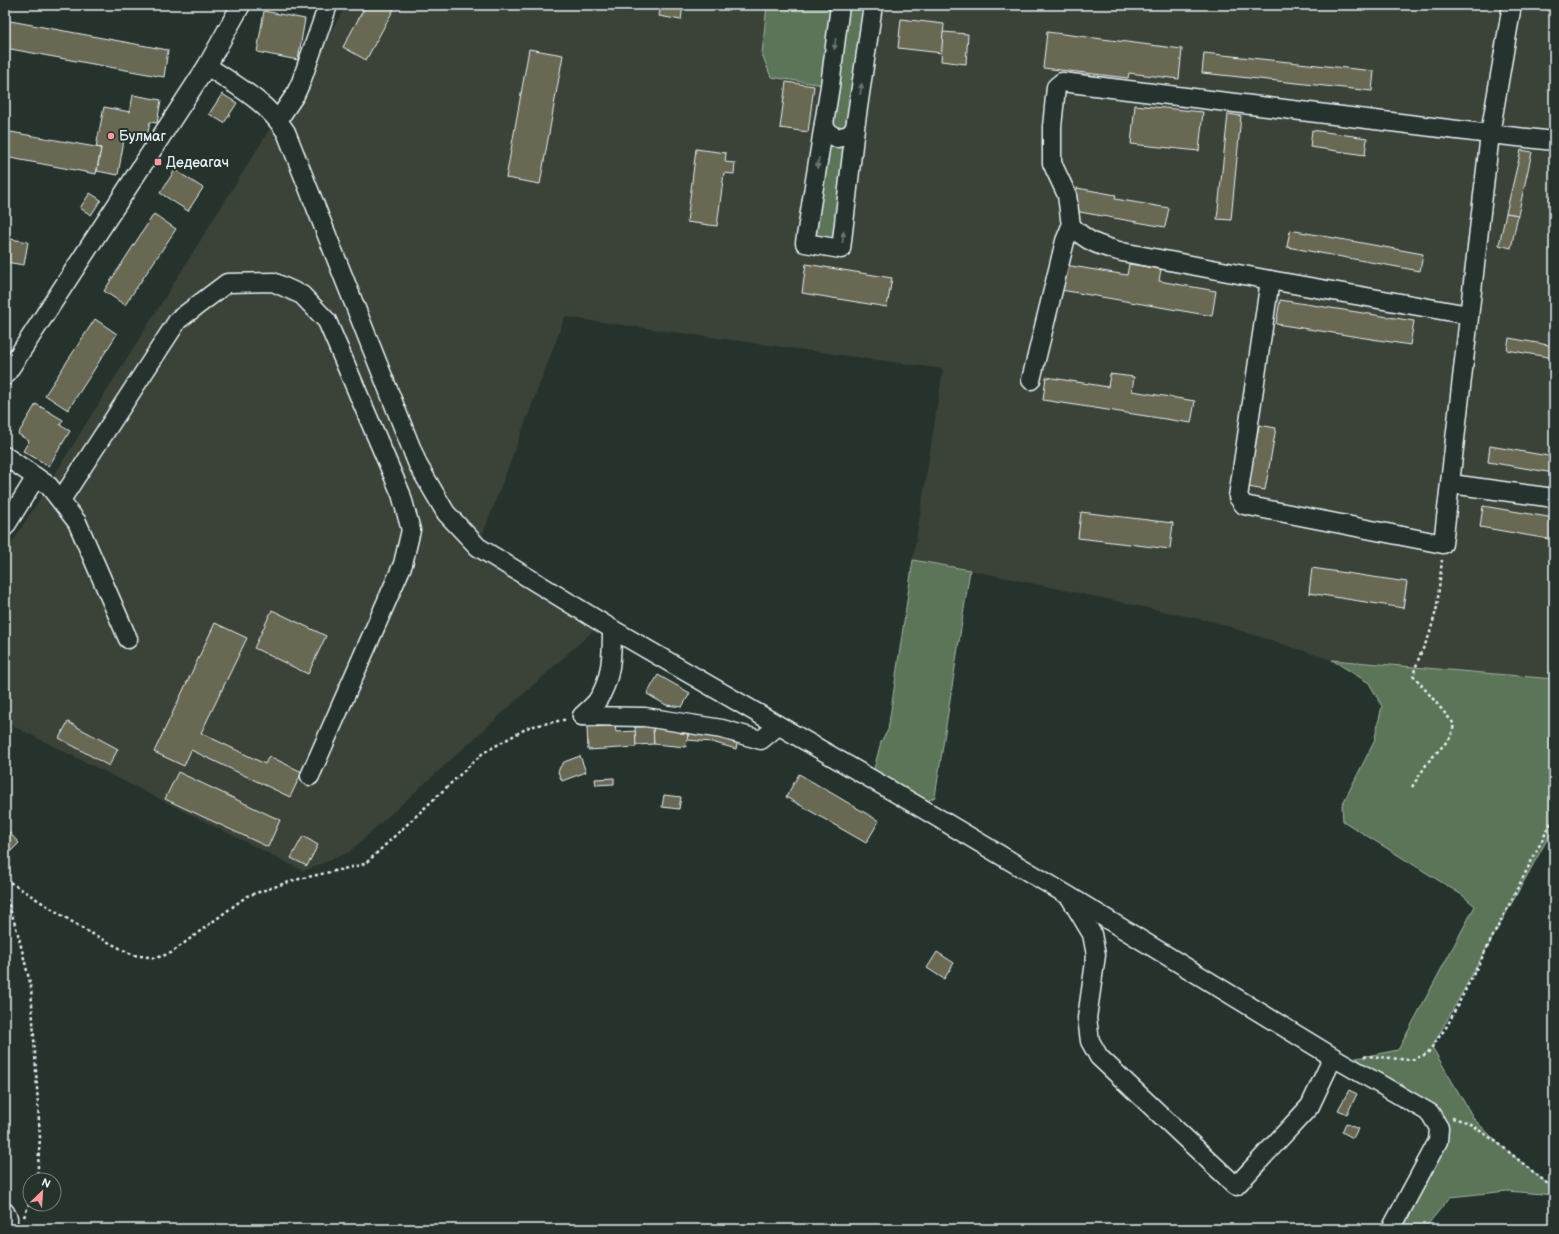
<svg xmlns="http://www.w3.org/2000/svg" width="1559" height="1234" viewBox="0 0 1559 1234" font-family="'Balsamiq Sans',sans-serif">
  <rect width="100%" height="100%" fill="#26332d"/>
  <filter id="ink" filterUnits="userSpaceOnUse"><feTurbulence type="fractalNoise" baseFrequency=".025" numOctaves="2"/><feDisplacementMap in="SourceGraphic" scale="8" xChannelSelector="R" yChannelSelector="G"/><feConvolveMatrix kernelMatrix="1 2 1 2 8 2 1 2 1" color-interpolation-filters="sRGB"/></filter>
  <g filter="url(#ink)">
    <path fill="#3a4338" d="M347,5h1207v674l-222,-19 -118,-38 -244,-52 -57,-10 30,-191 -378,-52 -87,230 118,72 -3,12 -244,221 -45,19 -299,-149v-168z"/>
    <g fill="#5c7459" stroke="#a2b2a8">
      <path d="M767,5h106l-32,244 -36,-6 25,-157 -59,-9 -9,-23z"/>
      <path d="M913,560l57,10 -35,227 -17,9 -47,-26 10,-38 7,-12z"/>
      <path d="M1332,660l222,19v148l-122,220 42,72 24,24 56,46v6l-47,-4 -57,6 -26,32h-33l48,-101 -98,-67 57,-11 77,-144 -13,-11 -119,-74 -1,-16 32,-63 8,-36 -13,-23z"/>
    </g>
    <g fill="#696853" stroke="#e8f1f8">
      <path d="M366,5h30l-30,55 -23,-13z"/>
      <path d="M598,5h20l-1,6 -20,-4z"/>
      <path d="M661,5h22l-2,15 -22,-4z"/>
      <path d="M264,11l41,8 -7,41 -41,-8z"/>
      <path d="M901,19l43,5 -2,29 -44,-5z"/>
      <path d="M5,20l163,30 -4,27 -159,-29z"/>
      <path d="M943,32l25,2 -2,30 -25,-3z"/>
      <path d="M1047,32l135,17 -3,30 -50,-6 -1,5 -85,-10z"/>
      <path d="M529,49l34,6 -23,129 -34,-6z"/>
      <path d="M1204,53l170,18 -2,20 -170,-18z"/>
      <path d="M786,82l28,4 -6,46 -28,-4z"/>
      <path d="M222,94l15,9 -13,20 -15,-9z"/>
      <path d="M133,95l28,5 -4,23 -7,-1 -3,16 -22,-4 -7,41 -21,-4 4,-23 -5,-1 8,-40 26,5z"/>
      <path d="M1135,105l68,7 -4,39 -68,-7z"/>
      <path d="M1228,114l13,2 -10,104 -14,-1z"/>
      <path d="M1312,130l55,8 -2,17 -55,-8z"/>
      <path d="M5,131l96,17 -5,26 -91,-17z"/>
      <path d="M696,149l30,4 -1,9 10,1 -1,11 -10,-1 -7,53 -30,-4z"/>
      <path d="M1521,150l11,2 -14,63 -12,-2z"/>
      <path d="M175,170l28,18 -15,23 -28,-18z"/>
      <path d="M1077,188l39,7 -1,4 54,9 -4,19 -91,-16z"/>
      <path d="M90,193l11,7 -10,15 -11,-7z"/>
      <path d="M1506,213l12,2 -7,33 -12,-3z"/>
      <path d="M154,214l22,15 -51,76 -21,-14z"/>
      <path d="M1290,230l133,24 -3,17 -133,-24z"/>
      <path d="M5,238l23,4 -4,23 -19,-3z"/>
      <path d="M806,264l86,14 -5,29 -85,-14z"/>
      <path d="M1129,264l32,5 -2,12 57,10 -4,25 -151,-26 4,-25 62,10z"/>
      <path d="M1280,300l134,21 -4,24 -134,-21z"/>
      <path d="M95,319l22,15 -49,76 -23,-15z"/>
      <path d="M1509,338l45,8v12l-47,-8z"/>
      <path d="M1110,374l24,3 -2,14 63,10 -4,22 -148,-23 3,-23 62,10z"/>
      <path d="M36,404l27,16 -3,5 10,6 -21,35 -26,-15 6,-10 -11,-7z"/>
      <path d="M1259,425l17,3 -11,62 -17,-3z"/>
      <path d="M1490,446l64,11v16l-66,-11z"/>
      <path d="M1483,506l71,12v22l-74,-13z"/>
      <path d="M1081,512l92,11 -3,26 -92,-11z"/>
      <path d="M1312,568l95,14 -4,26 -94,-15z"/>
      <path d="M272,610l54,26 -18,38 -54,-26z"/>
      <path d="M215,623l32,15 -46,95 64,31 4,-8 33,16 -12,25 -99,-47 -7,16 -30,-14z"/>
      <path d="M658,675l32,18 -8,14 -16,-2 -19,-11z"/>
      <path d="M68,722l50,27 -9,17 -50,-28z"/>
      <path d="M615,726l1,6 20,-1v16l-48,3 -1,-23z"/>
      <path d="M653,726l1,18 -18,1 -1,-18z"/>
      <path d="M653,726l27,2v5l8,1 -2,13 -32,-3z"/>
      <path d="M690,729l48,10 -2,10 -24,-7 -25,-2z"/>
      <path d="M580,756l6,16 -24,9 -4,-9 2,-5 4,-5z"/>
      <path d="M178,772l102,48 -12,27 -103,-48z"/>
      <path d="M799,774l80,47 -13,22 -80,-46z"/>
      <path d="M614,778v6l-18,1 -1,-6z"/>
      <path d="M664,795l17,2 -2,12 -17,-2z"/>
      <path d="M5,828l14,15 -14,14z"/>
      <path d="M303,836l15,9 -11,21 -16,-8z"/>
      <path d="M937,952l17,11 -10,16 -17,-11z"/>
      <path d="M1349,1090l8,4 -10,20 -9,-4z"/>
      <path d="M1346,1123l12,6 -5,9 -11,-6z"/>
    </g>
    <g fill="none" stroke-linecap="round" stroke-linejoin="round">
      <defs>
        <g id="minor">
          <path d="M840,5l-10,81 -25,157 36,6 14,-121 18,-123"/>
          <path d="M1512,5l-22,129 64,7"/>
          <path d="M207,66c30,20 60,36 79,66l132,333 28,48 32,34 134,82 306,177 151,90 264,161 97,56 9,15 -1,13 -47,88"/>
          <path d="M278,120l17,-25 6,-13 27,-77"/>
          <path d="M824,124l3,8 10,6 12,-3 6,-7"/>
          <path d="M1071,226c18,17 27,19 51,26l148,28 199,35"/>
          <path d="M5,376l202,-310 34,-61"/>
          <path d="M1031,380l34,-139 6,-15 -4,-31 -15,-32v-36l4,-40 6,-5 428,52 -47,410 -199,-39 -6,-8 32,-217"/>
          <path d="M5,456l44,30 28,36 51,117"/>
          <path d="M1451,484l103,14"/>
          <path d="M61,500l117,-180 49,-37 46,-1 29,13 25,26 74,173 10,36 -8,34 -93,212"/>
          <path d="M5,527l31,-50"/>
          <path d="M582,716l63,1 77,12 39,11 17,-14"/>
          <path d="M582,716c5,-5 11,-10 15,-15 15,-21 15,-48 15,-72"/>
          <path d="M1071,899l21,35 4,21 -9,63 3,23 9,16 137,129 74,-80 23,-49"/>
          <path d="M5,1212l3,6v11"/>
        </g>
      </defs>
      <use href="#minor" stroke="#e8f1f8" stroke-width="21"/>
      <g stroke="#e8f1f8" stroke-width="2.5" stroke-dasharray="3 3" stroke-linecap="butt">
        <path d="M1412,787l16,-25 23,-25 3,-13 -41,-49 7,-20 9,-19 8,-29 5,-47"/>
        <path d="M5,879l80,51 48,25 23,3 15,-5 76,-57 48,-16 70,-16 118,-111 46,-26 39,-8"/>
        <path d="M5,893l13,41 13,53 9,151 -3,42"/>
        <path d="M1364,1057l4,-1 43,4 16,-6 20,-28 107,-209"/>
        <path d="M1452,1118l15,4 31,21 56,46"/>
        <path d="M24,1217l6,-16"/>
      </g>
      <use href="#minor" stroke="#26332d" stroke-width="18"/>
    </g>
    <defs><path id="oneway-solid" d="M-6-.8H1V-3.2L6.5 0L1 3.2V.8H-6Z"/></defs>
    <g fill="#6a7674">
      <use href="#oneway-solid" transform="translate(835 44) rotate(97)"/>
      <use href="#oneway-solid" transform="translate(861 89) rotate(-82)"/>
      <use href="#oneway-solid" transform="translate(818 163) rotate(99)"/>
      <use href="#oneway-solid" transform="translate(843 237) rotate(-84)"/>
    </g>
  </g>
  <g fill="#ff9aa2" stroke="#26332d" stroke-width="1.5">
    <circle cx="111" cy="136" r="4"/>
    <rect x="154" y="158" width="8" height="8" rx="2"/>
  </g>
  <g text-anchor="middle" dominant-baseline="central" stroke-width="4" stroke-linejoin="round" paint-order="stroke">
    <g font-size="14" fill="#e8f1f8" stroke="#26332d" text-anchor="start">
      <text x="119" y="136">Булмаг</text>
      <text x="166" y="162">Дедеагач</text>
    </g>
  </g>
  <rect width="1559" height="1234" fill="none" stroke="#26332d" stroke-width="20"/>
  <rect x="10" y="10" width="1539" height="1214" fill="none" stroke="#e8f1f8" stroke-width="1.5" filter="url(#ink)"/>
  <g transform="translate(42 1192) rotate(25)"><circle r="19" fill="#26332d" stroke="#747f7e"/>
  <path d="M0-3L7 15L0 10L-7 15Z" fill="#ff9aa2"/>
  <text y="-6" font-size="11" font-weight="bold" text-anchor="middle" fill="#e8f1f8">N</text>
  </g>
</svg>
